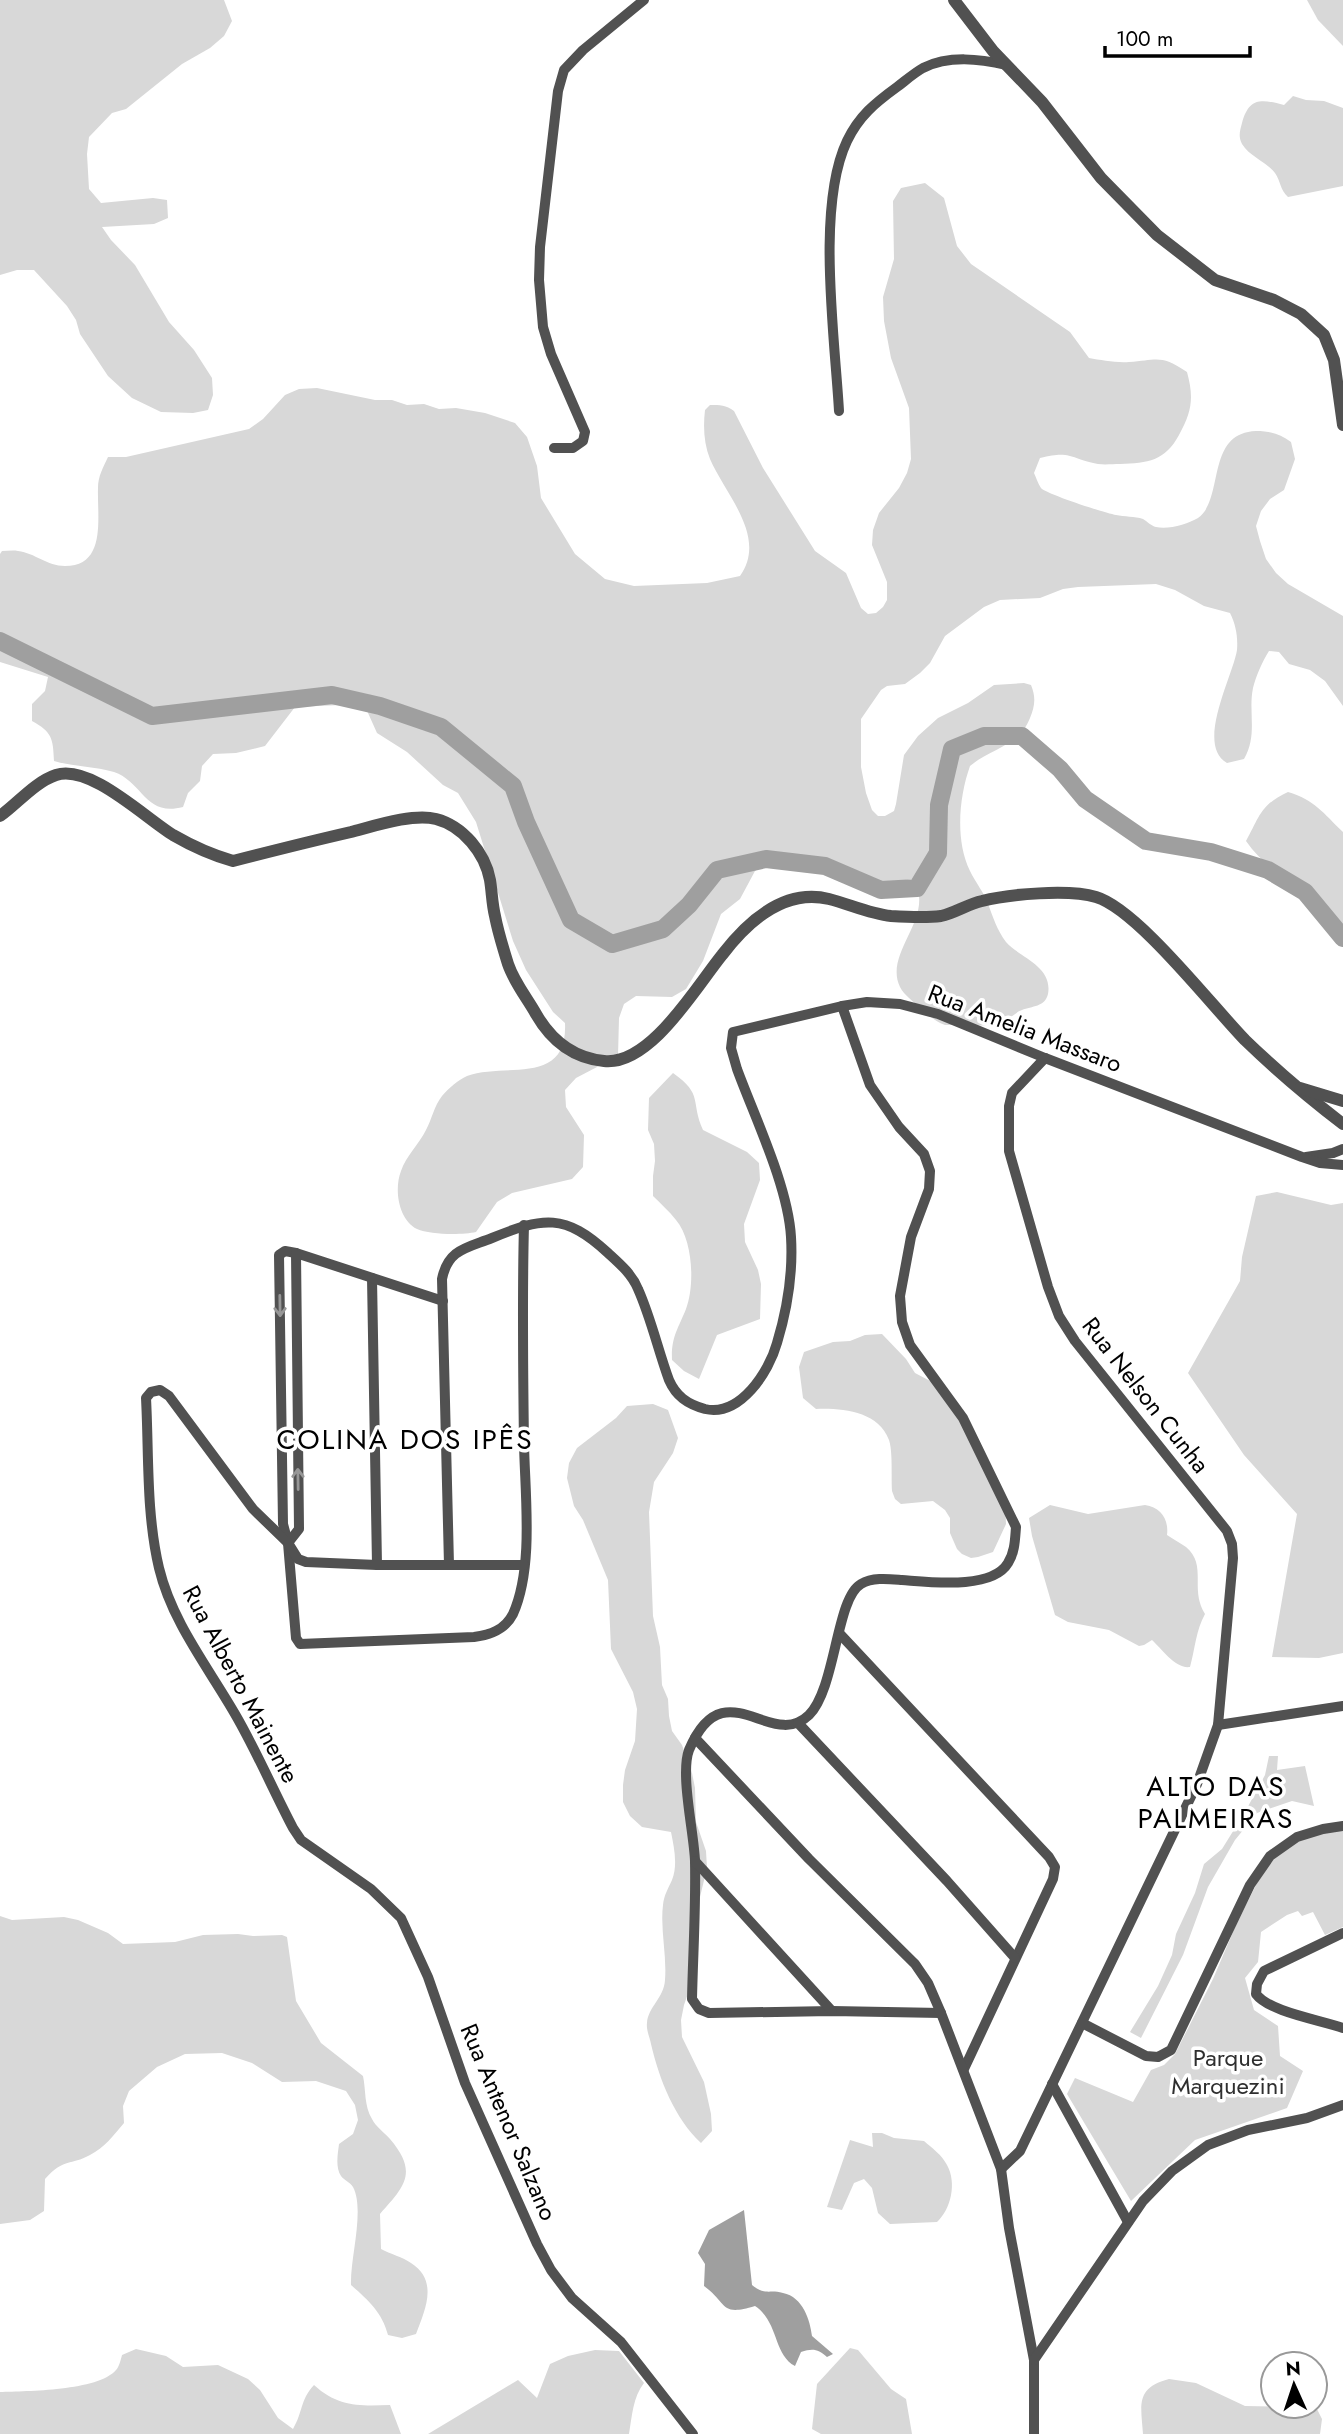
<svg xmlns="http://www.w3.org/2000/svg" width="1343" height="2434" viewBox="0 0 1343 2434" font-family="Jost,sans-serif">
  <rect width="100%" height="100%" fill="#fff"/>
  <g fill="#d8d8d8">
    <path d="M0,0h224l8,21 -8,15 -14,12 -28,16 -56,45 -14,4 -23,24 -2,17 2,35 12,14 52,-5 14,2 1,18 -14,6 -52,3 9,13 24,25 34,57 25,28 18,28 1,17 -5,15 -15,3 -32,-1 -29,-14 -24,-22 -28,-42 -4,-14 -9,-14 -33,-36h-17l-17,5z"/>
    <path d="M1307,0h36v46l-25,-26z"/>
    <path d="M1293,96l13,4 18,1 19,7v78l-55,11c-8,-7 -7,-15 -13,-24 -8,-11 -25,-16 -33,-29 -4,-8 -2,-13 0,-21 7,-26 19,-24 42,-18z"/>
    <path d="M925,183l19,15 13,48 14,18 99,68 19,26c12,2 27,5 40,4 28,-2 32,-8 58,10 7,26 5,39 -8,63 -14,26 -31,28 -59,29 -7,0 -15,1 -22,0 -28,-5 -26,-14 -58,-6l-6,15c2,4 4,11 7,15 5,6 64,25 75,27 8,2 19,1 27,4 4,2 8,7 13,8 12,3 32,-3 42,-9 27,-19 7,-85 58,-87 15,0 24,3 35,11l4,17 -11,31 -14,9 -9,12 -5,15 4,15 6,18 10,14 12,11 55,32v90l-18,-25 -15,-11 -21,-6 -10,-12 -10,-1c-7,11 -13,25 -16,37 -5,24 5,47 -9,71l-17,4c-32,-18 6,-87 10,-113 1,-13 -1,-25 -7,-37l-26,-7 -29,-16 -19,-6 -78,3 -15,2 -23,9 -40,2 -16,7 -39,29 -15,27 -10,10 -15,11 -18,2 -6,4 -20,29v48l5,26 6,17 6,6h7l9,-5 2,-7 8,-49 14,-19 20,-18 30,-15 26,-18 30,-2 7,2c5,12 4,21 -1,33 -11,28 -38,30 -60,48 -11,31 -15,74 0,105 5,11 14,21 18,33 5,13 9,26 18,38 14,16 47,24 42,52 -3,13 -16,12 -26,16 -6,2 -11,8 -18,11 -17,7 -41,4 -59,4 -11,-4 -18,-11 -26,-18 -6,-6 -15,-12 -19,-20 -17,-35 37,-70 13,-108l-16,2 -15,7h-26l-26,-12 -30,-21 -24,2 -8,3 -13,11 -15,28 -19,15 -18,47 -17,28 -14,8 -36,-1 -12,8 -5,14 -1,38 -42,22 -11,12 1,17 18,28 -1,32 -11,12 -60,14 -15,9 -21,30c-13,3 -46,3 -59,-3 -19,-10 -23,-40 -16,-58 5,-15 18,-27 25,-41 6,-11 8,-24 16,-34 7,-8 16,-16 25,-20 37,-14 101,11 98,-53l-12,-11 -27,-42 -13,-29 -37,-119 -18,-29 -15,-8 -36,-33 -30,-19 -13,-29 -69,3 -30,39 -29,7 -23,1 -11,12 -2,15 -12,12 -5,14c-38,10 -40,-25 -69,-35 -20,-6 -40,-5 -60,-11 -1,-23 -2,-29 -22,-40v-17l13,-13 3,-14 -48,-15v-108l2,-3c5,0 11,-1 16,0 17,2 29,15 47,15 42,0 32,-49 33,-78 0,-12 5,-20 10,-31h18l123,-28 14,-10 22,-24 14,-6 18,-1 58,12h17l15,5 17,-1 15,5 17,-1 29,5 30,10 12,14 10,29 4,32 34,56 30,25 29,7 73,-3 33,-7c28,-39 -15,-82 -30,-117 -6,-15 -7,-32 -5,-49l5,-5c10,0 16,0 24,6l29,57 52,83 31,22 15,35 7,6 8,-1 7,-6 4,-7v-18l-15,-37 1,-15 6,-17 20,-25 8,-15 4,-14 -2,-51 -18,-50 -7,-37 -1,-24 11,-38 -1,-58 8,-13z"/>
    <path d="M1288,792c27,8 35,21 55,40v96c-24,-36 -71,-49 -97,-87 14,-25 14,-36 42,-49z"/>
    <path d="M673,1073c31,22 17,28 30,57l44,22 12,11 1,17 -16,44 1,18 13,28 3,14 -1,35 -43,16 -18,44 -15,-8 -12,-11c-1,-23 6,-31 14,-51 9,-24 7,-69 -10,-89 -7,-9 -15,-16 -23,-24v-20l2,-15 -1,-17 -6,-14 1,-32z"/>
    <path d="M1277,1192l54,13 12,-2v450l-24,5 -47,-1 25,-143 -53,-59 -56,-82 52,-92 2,-24 14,-61z"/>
    <path d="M882,1334l24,25 9,14 19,10 17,23 54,95 1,23 -13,28 -15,5 -7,1 -9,-4 -5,-5 -7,-16v-15l-5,-8 -12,-9 -32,3 -6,-5 -3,-8c-1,-13 1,-39 -3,-51 -11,-29 -47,-32 -73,-31l-13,-11 -4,-31 5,-15 29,-10 17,-1 15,-6z"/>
    <path d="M653,1404l15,6 10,28 -5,15 -19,29 -5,30 4,104 7,31 2,38 6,14 1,17 3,15 10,14 10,28 3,15 1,34 10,29 1,17 -7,29 -6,79 -10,29 -3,15 1,17 22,45 7,32 1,17 -11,12c-26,-24 -42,-64 -50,-99 -1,-6 -5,-14 -4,-21 1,-16 17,-25 18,-43 2,-25 -5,-51 -2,-75 1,-10 5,-16 9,-25 6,-15 2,-33 -1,-48l-29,-5 -12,-11 -7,-14v-17l2,-15 10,-29 2,-32 -4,-17 -22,-43 -3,-69 -25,-60 -9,-14 -7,-28 2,-15 8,-15 39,-30 11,-12z"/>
    <path d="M1050,1505l38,9 57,-9c16,2 24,15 22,30 6,4 13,8 19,12 22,19 3,41 19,67 -9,16 -10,35 -15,53 -15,2 -28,-18 -38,-27l-8,5 -5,1 -30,-16 -41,-8 -13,-7 -23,-79 -3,-18z"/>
    <path d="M1269,1756h9l-1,14 28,-4 9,40 -22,-5 -35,12 -22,27 -27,47 -25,68 -42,83 -11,-6 28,-46 14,-31 4,-21 19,-41 9,-29 18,-15 23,-37 20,-37z"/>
    <path d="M1343,1828v99l-18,8 -12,-23 -11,4 -4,-5 -11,4 -26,17 -3,30 -13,16 9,32 24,16 2,30 23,15 -16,37 -92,32 -64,61 -64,-107 8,-16 58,24 18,-32 13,-5 11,-11 38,-75 23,-54 22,-44 15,-23 25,-19z"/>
    <path d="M0,1916l12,4 52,-3 14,3 30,13 15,11 52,-2 28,-7 35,-1 15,2 29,-1 5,2 9,64 25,42 42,33c3,14 1,30 9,43 4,8 13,14 18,20 29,34 14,48 -10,75l1,35c9,5 22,8 30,14 28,18 14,47 5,71l-14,4 -14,-3c-6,-23 -20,-35 -37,-50 -1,-27 14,-75 2,-98 -3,-5 -9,-7 -12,-11 -6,-9 -3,-23 -2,-32l14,-10 5,-14 -3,-15 -9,-14 -30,-10 -34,1 -30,-19 -30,-10 -37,1 -28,13 -28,24 -6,15 1,17c-10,12 -20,25 -34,32 -20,11 -25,2 -45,24l-1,32 -14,9 -30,4z"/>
    <path d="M872,2133h10l12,5 30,3c8,7 18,14 23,24 10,18 4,44 -10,57l-47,2 -12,-11 -6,-25 -8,-9 -10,4 -12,27 -15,-3 23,-67 23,7z"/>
    <path d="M850,2348l8,2 33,39 15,10 6,35h-91l-9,-5 5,-45z"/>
    <path d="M136,2349l30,7 17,11 35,-2 30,14 12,11 18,28 15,11c10,-17 7,-29 21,-44 24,22 45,21 76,20l11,29h-401v-42c27,-1 98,-1 116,-22 3,-3 5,-11 6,-15z"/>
    <path d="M595,2350l24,1 25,32c-11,14 -12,33 -15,51h-201l90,-54 19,18 13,-34 18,-8z"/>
    <path d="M1169,2379l27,4 49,23 71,1 6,12 -2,15h-177c-2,-29 -8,-46 26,-55z"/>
  </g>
  <path fill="#9f9f9f" d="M744,2210l8,75c14,11 17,4 31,8 20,4 27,27 29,43l21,18 -6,3c-9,-8 -14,-9 -26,-5l-6,14c-22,-12 -16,-44 -40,-60 -36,11 -27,-3 -51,-20l1,-22 -7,-11 11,-23z"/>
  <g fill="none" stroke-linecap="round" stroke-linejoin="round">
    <path stroke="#9f9f9f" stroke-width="18" d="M0,641l152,75 180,-21 48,11 61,21 72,59 13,36 45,98 41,24 51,-15 26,-24 28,-35 49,-11 59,7 56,24 36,-2 21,-35 1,-48 13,-56 32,-13h38l38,33 25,30 61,42 65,11 57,18 37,22 38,46"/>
    <g stroke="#515151" stroke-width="10">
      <path d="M839,411c-4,-72 -23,-205 8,-270 12,-25 28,-38 50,-54 8,-6 17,-14 26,-19 26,-13 57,-9 84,-3"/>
      <path d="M554,448h19l10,-7 2,-9 -34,-78 -8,-27 -4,-47 1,-33 18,-156 6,-21 19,-20 61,-50"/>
      <path d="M842,1006l28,79 29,42 25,27 6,17 -1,18 -18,48 -11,59 2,26 8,23 53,73 53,109c-1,12 -1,25 -8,36 -16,27 -78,19 -106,17 -13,-1 -29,-3 -41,4 -25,14 -25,104 -52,131 -38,37 -85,-48 -120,35 -9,24 5,83 6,111 1,46 -2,92 -3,138l7,10 10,4 123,-2 109,2"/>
      <path d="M1306,1157l27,-4 10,-4"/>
      <path d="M372,1278l5,287"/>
      <path d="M443,1301l-147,-48 -11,-2 -6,4 4,269 5,19 8,95 4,6 174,-7c16,-2 31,-7 39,-23 21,-47 12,-119 11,-170 -1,-73 -2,-146 0,-219"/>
      <path d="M288,1543l11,-14 -3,-276"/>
      <path d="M449,1565l-7,-286c6,-30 25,-31 50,-41 51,-21 73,-25 116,15 11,10 24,21 30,36 13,29 20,61 31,91 7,16 18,24 36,29 35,8 64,-37 72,-66 10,-33 16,-72 14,-106 -3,-51 -36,-119 -54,-168l-6,-21 2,-16 109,-26 25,-4 33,2 38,10 107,44 257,99 18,6 23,2"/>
      <path d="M524,1565h-147l-71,-3 -8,-3 -10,-16 -35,-34 -84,-113 -9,-6 -9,2 -5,6c3,56 0,115 13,170 13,54 49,99 76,146 21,36 38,76 58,114l8,12 70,49 30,29 27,59 37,106 72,161 14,26 21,28 49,44 72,92"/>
      <path d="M839,1633l210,224 6,10 -2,12 -89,190"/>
      <path d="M798,1723l149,158 68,77"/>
      <path d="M1218,1725l125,-19"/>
      <path d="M695,1738l114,121 106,105 13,19 13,30 60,156 8,59 25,132v74"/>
      <path d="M695,1861l137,150"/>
      <path d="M1343,1933l-79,38 -7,13 -1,10c13,18 65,26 87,34"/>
      <path d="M1082,2023l64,33 12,1 13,-7 79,-165 20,-29 27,-19 26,-8 20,-3"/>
      <path d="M1052,2084l76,138"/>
      <path d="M1001,2169l19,-18 177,-367 21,-59 15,-167 -1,-14 -5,-13 -152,-190 -16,-25 -11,-29 -39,-136v-45l3,-13 33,-35"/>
      <path d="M1034,2360l109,-159 29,-30 36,-26 40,-15 59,-12 36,-13"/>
    </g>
    <g stroke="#515151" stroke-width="12">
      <path d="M954,0l39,51 49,51 59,76 56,57 58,45 59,20 27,14 23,21 10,25 9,65"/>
      <path d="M0,816c18,-13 35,-34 56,-41 34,-11 88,42 117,60 19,11 39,20 60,26 39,-10 79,-20 118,-29 23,-6 62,-19 85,-13 27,7 49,34 54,61 2,12 2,24 5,36 3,16 8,32 13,48 6,18 19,34 28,50 15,26 37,44 68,47 46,5 92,-74 118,-106 26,-34 62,-67 107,-56 20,5 41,15 62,17 16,1 35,2 50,0 14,-3 27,-12 41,-15 27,-7 87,-12 114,-4 41,12 116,109 149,143 31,30 64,58 98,84"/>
      <path d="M1300,1088l43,13"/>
    </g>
  </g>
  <defs><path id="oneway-shaft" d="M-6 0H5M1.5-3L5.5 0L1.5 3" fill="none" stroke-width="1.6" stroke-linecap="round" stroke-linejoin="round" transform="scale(1.75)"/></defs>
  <g stroke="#979797">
    <use href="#oneway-shaft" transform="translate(280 1306) rotate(89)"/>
    <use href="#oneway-shaft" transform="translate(298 1479) rotate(-91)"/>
  </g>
  <g text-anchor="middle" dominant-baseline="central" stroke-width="7" stroke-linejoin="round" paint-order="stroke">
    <g font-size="24" fill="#000" stroke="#fff">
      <text transform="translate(1025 1028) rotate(21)">Rua Amelia Massaro</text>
      <text transform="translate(1146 1395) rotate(52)">Rua Nelson Cunha</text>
      <text transform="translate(241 1684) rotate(62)">Rua Alberto Mainente</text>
      <text transform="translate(509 2122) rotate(67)">Rua Antenor Salzano</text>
    </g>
    <g font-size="24" fill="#2f2f2f" stroke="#fff">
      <text x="1228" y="2057">Parque<tspan x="1228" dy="28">Marquezini</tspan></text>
    </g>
    <g font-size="28" letter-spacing="2" fill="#000" stroke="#fff">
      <text x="405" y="1439">COLINA DOS IPÊS</text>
      <text x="1216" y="1786">ALTO DAS<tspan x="1216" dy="32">PALMEIRAS</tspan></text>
    </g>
  </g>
  <g transform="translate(1294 2385) rotate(357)"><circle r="33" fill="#ffffff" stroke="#999999" stroke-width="2"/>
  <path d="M0-5L12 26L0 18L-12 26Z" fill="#000000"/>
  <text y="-10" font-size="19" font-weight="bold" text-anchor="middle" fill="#000000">N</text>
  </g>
  <path d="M1105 46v10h145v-10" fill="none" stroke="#000000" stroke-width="3.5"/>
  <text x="1116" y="46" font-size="21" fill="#000000" stroke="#ffffff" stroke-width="5" paint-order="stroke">100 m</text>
</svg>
